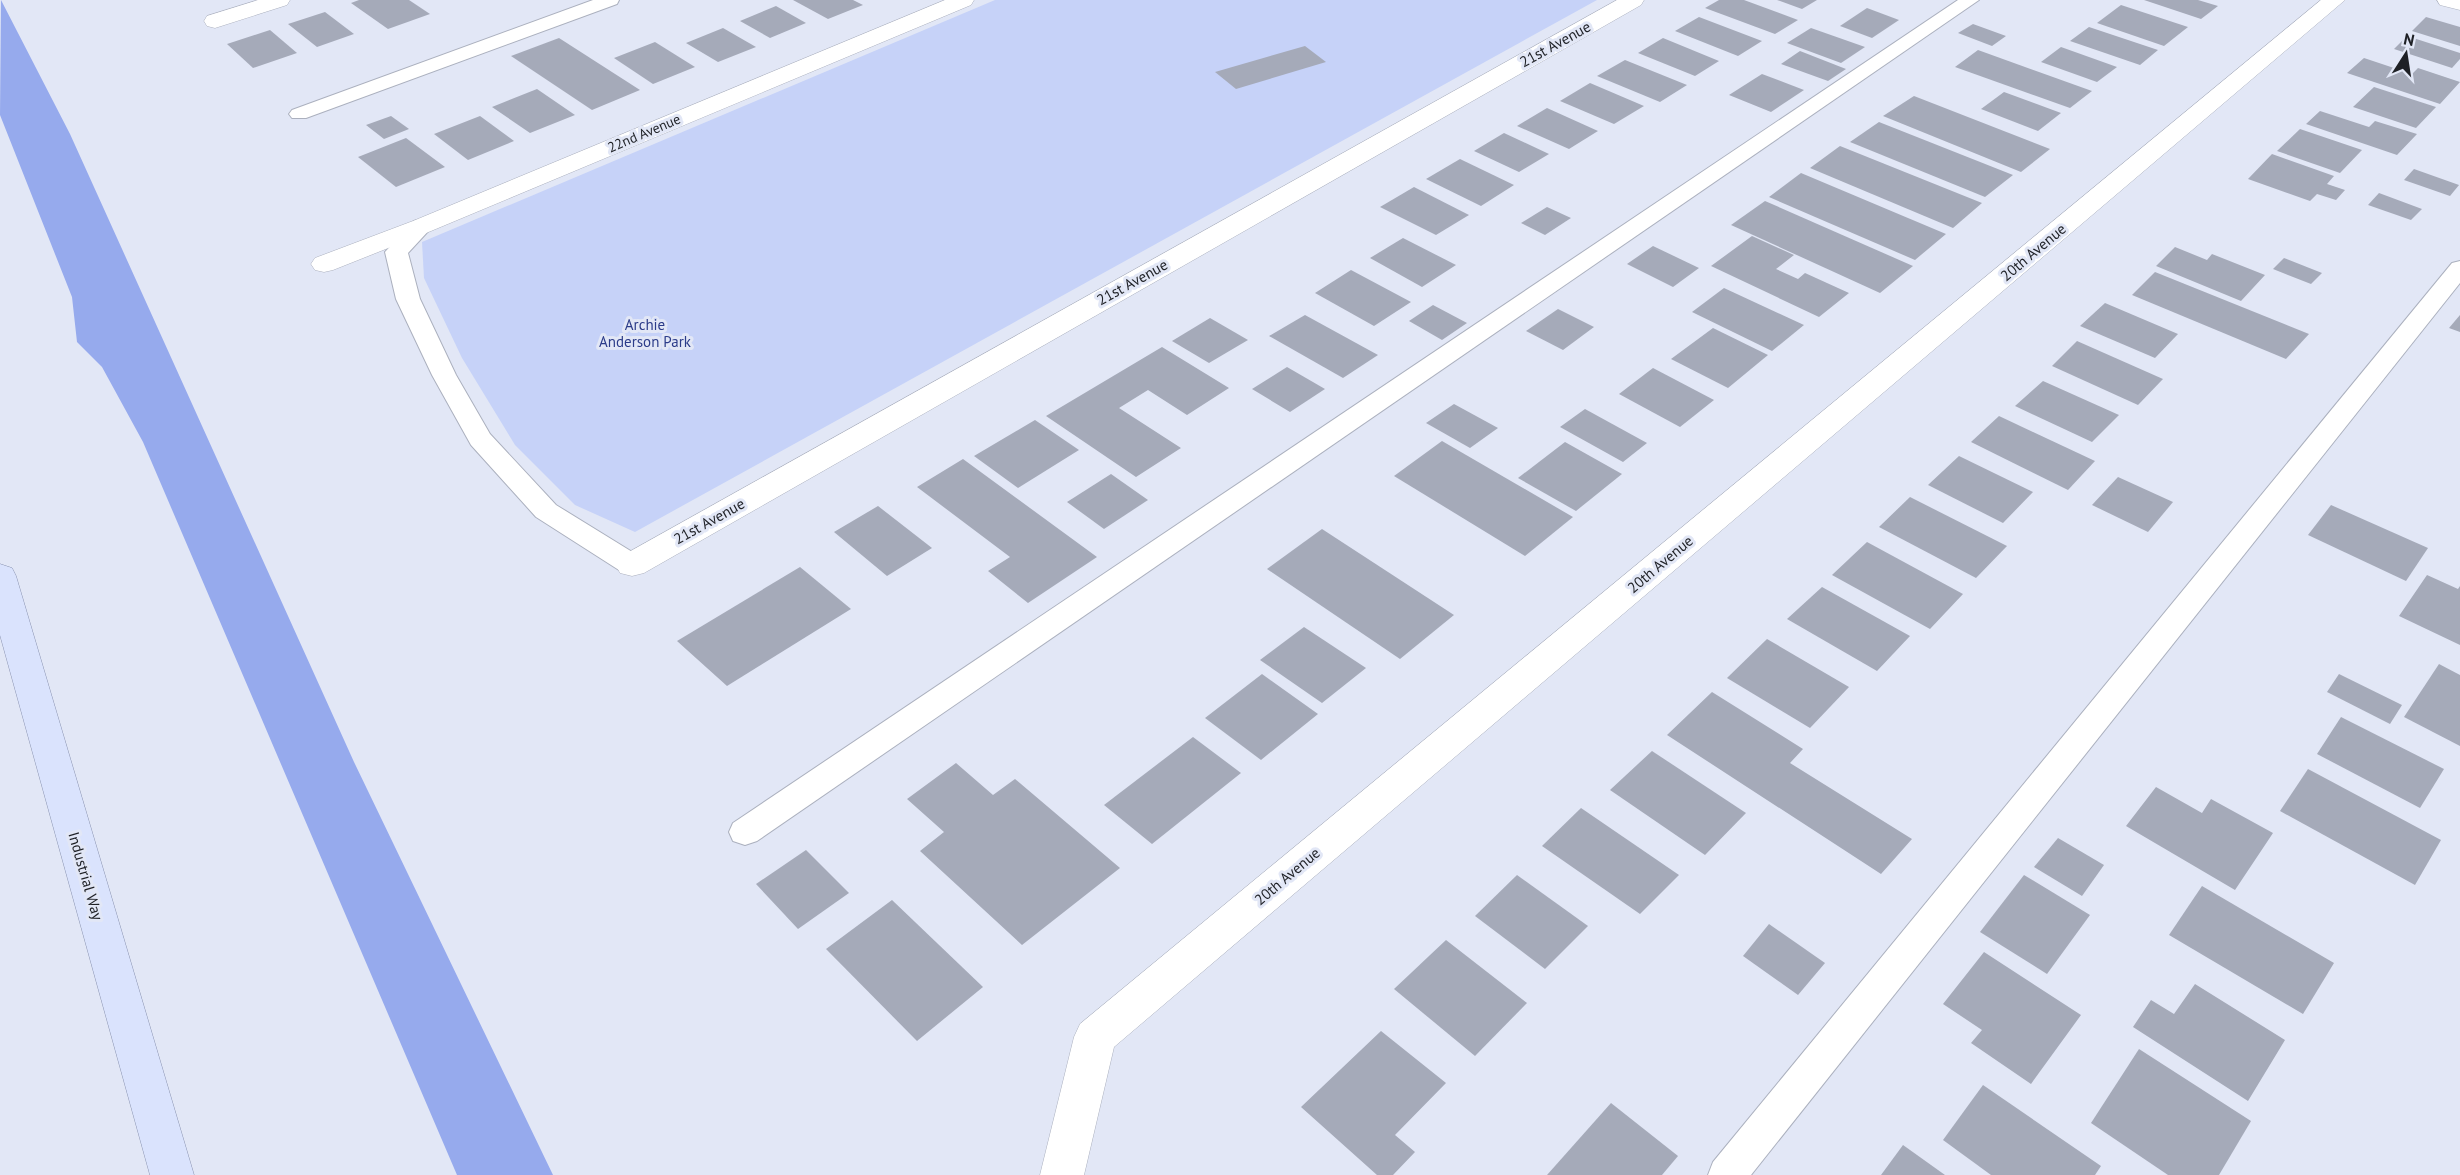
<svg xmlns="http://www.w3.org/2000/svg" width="2460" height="1175" viewBox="0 0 2460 1175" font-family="'PT Sans',sans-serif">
  <rect width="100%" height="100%" fill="#e2e7f6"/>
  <path fill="#c6d2f8" d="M995,0h602l-962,532 -60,-27 -60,-60 -53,-87 -38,-80 -2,-36z"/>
  <path fill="#96aaed" d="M1,0l69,134 284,628 199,413h-96l-314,-733 -41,-75 -25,-25 -5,-45 -72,-182z"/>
  <g fill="#a5aab9">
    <path d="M359,0h50l21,14 -42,15 -37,-26z"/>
    <path d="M793,0h60l10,5 -35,14z"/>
    <path d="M1719,0h25l54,20 -23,14 -70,-26z"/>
    <path d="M1777,0h40l-15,9z"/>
    <path d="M2144,0h54l20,6 -17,13z"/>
    <path d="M2121,5l67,22 -24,19 -67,-23z"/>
    <path d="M776,6l30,17 -36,15 -30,-17z"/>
    <path d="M1867,8l32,12 -27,18 -32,-12z"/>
    <path d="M325,12l29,22 -37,13 -29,-23z"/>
    <path d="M1699,17l63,24 -24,15 -63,-25z"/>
    <path d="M2426,17l34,10v19l-48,-15z"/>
    <path d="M1973,24l33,12 -14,10 -34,-13z"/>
    <path d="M2089,27l69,23 -18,15 -70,-24z"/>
    <path d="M723,28l33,19 -38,15 -32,-19z"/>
    <path d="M1811,28l54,19 -24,16 -54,-20z"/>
    <path d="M270,30l27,23 -44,15 -26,-24z"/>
    <path d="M2407,36l53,17v6l-8,9 -58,-19z"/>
    <path d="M559,38l81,52 -48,20 -81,-54z"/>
    <path d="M1663,38l56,23 -24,15 -57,-23z"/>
    <path d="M655,42l40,25 -42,17 -39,-26z"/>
    <path d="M1305,46l21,16 -90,27 -21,-17z"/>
    <path d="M2061,47l56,20 -20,15 -56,-20z"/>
    <path d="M1978,50l114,41 -22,17 -115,-41z"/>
    <path d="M1800,51l46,18 -18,12 -47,-17z"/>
    <path d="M2364,58l48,16 6,-6 42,14 -20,22 -93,-31z"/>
    <path d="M1625,60l62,25 -27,17 -63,-26z"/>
    <path d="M1762,74l42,16 -33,22 -42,-17z"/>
    <path d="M1590,83l54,23 -30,18 -54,-23z"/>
    <path d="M2374,87l62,20 -20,21 -63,-21z"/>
    <path d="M537,89l38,26 -45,18 -38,-26z"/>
    <path d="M2004,92l57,21 -23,18 -57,-22z"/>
    <path d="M1914,96l136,53 -29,23 -138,-56z"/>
    <path d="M1547,108l51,23 -29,18 -52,-23z"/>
    <path d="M2320,111l49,16 6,-6 42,13 -20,21 -91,-31z"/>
    <path d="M391,116l18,13 -25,10 -18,-14z"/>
    <path d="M480,116l34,25 -46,19 -34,-26z"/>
    <path d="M1879,122l134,53 -28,22 -135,-55z"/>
    <path d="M2300,129l62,21 -22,23 -63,-22z"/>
    <path d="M1504,133l45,21 -30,18 -45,-21z"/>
    <path d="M406,138l39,29 -49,20 -38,-30z"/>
    <path d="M1840,146l142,57 -29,25 -143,-60z"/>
    <path d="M2272,154l62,22 -7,8 18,6 -9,10 -19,-6 -7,7 -62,-22z"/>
    <path d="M1460,159l54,26 -33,21 -55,-27z"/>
    <path d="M2414,169l45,16 -9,11 -46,-16z"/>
    <path d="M1801,173l145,61 -31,26 -146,-63z"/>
    <path d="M1414,187l55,28 -33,20 -56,-28z"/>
    <path d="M2379,193l43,16 -11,11 -43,-15z"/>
    <path d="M1765,201l148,65 -33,27 -149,-68z"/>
    <path d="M1547,207l24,11 -26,17 -24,-12z"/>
    <path d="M1752,236l42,19 -18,14 22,10 7,-6 44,20 -30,24 -108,-51z"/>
    <path d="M1403,238l53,27 -34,22 -52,-29z"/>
    <path d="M1653,246l46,22 -26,19 -46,-23z"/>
    <path d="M2175,247l32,13 5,-6 53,21 -24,26 -85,-35z"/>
    <path d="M2284,258l38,15 -11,11 -38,-15z"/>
    <path d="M1351,270l60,32 -37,24 -59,-33z"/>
    <path d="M2155,272l154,62 -23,25 -154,-64z"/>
    <path d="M1724,288l80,37 -32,26 -80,-39z"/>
    <path d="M2105,303l73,31 -23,24 -75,-32z"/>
    <path d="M1433,305l34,18 -25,17 -33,-19z"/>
    <path d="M1558,309l36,18 -31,23 -37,-19z"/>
    <path d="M1305,315l73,40 -35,23 -74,-42z"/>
    <path d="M2460,315v17l-11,-4z"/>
    <path d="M1210,318l38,22 -39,23 -37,-22z"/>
    <path d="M1713,328l55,27 -40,33 -57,-29z"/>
    <path d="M2077,341l86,38 -25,26 -86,-39z"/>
    <path d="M1162,347l67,41 -42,27 -39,-25 -29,18 62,40 -45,29 -90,-61z"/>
    <path d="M1287,367l38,22 -35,23 -38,-23z"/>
    <path d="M1653,368l61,32 -34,27 -61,-33z"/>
    <path d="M2043,381l76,34 -27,27 -77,-36z"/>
    <path d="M1454,404l44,24 -28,20 -44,-25z"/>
    <path d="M1585,409l62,34 -24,19 -63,-35z"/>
    <path d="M1999,416l96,45 -27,29 -97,-48z"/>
    <path d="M1035,420l44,30 -61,38 -44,-32z"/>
    <path d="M1442,441l131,76 -48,39 -131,-80z"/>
    <path d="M1565,442l57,32 -46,37 -58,-33z"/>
    <path d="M1959,456l74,36 -30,31 -75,-38z"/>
    <path d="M963,459l134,98 -69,46 -40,-32 22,-14 -93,-70z"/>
    <path d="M1111,474l37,26 -44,29 -37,-27z"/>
    <path d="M2118,477l55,25 -25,30 -56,-27z"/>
    <path d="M1910,497l97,49 -31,32 -97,-51z"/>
    <path d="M2331,505l97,43 -22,33 -98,-46z"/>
    <path d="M878,506l54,42 -45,28 -53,-44z"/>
    <path d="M1322,529l132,86 -54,44 -133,-90z"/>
    <path d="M1867,542l96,52 -33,35 -98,-54z"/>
    <path d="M800,567l51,42 -124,77 -50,-45z"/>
    <path d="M2427,575l31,14 2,-3v59l-61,-29z"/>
    <path d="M1822,587l88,49 -33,35 -90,-52z"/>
    <path d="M1304,627l62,41 -44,35 -62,-43z"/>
    <path d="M1767,639l82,48 -39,41 -83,-50z"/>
    <path d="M2439,664l21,11v71l-56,-29z"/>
    <path d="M1262,674l56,40 -57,46 -56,-42z"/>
    <path d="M2339,674l63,31 -12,19 -63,-32z"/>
    <path d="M1712,692l91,57 -13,14 122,76 -31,35 -214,-139z"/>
    <path d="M2341,717l103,52 -24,39 -103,-54z"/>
    <path d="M1193,737l48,36 -89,71 -48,-39z"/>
    <path d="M1652,751l94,62 -41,42 -95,-65z"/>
    <path d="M956,763l37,32 22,-16 105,89 -98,77 -102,-94 24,-19 -37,-33z"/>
    <path d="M2308,769l133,71 -26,45 -135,-74z"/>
    <path d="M2156,787l46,26 9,-14 62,34 -38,57 -109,-64z"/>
    <path d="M1581,808l98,67 -39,39 -98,-68z"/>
    <path d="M2058,838l46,27 -22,31 -48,-29z"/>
    <path d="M806,850l43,43 -51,36 -42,-45z"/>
    <path d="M1517,875l71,51 -43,43 -70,-53z"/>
    <path d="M2024,875l66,40 -43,59 -67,-42z"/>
    <path d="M2202,886l132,77 -31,51 -134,-79z"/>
    <path d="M892,900l91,87 -66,54 -91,-92z"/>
    <path d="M1769,924l56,39 -27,32 -55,-39z"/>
    <path d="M1446,940l81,63 -52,53 -81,-67z"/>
    <path d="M1984,952l97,63 -50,69 -60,-41 11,-13 -39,-26z"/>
    <path d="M2195,984l90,56 -37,61 -115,-74 18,-27 23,14z"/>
    <path d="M1381,1031l65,52 -51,52 20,17 -22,23h-16l-76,-68z"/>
    <path d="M2139,1049l112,72 -32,54h-51l-77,-52z"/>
    <path d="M1983,1085l118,81 -6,9h-104l-48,-35z"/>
    <path d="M1611,1103l67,53 -16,19h-115z"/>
    <path d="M1903,1145l42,30h-64z"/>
  </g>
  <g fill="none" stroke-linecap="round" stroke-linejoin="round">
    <defs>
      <g id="lane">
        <path d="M593,0h26l-2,4 -311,114h-14l-3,-4 3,-4z"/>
        <path d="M1958,0h21l-1222,841 -12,4 -12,-4 -4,-9 4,-9z"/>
        <path d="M422,219l8,2 3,5 -25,27 12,46 36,76 34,59 66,71 86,53 4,7 -4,7 -10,3 -10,-3 -86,-55 -65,-72 -39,-70 -36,-76 -11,-47 29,-31z"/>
        <path d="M2460,261v22l-709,892h-43l5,-13 739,-899z"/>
      </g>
      <g id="street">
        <path d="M258,0h32l-3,5 -72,23 -8,-2 -3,-5 3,-5z"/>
        <path d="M945,0h29l-3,5 -540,226 -98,39 -9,2 -9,-2 -4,-6 4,-6 98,-37z"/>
        <path d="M1617,0h27l-3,5 -997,568 -12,3 -12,-3 -4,-8 4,-8z"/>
        <path d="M2321,0h24l-1231,1047 -30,128h-44l34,-138 6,-13z"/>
      </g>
      <path id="secondary" d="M2437,0h23v10l-20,-5z"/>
      <path id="primary" d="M0,564l12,4 4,8 178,599h-44l-150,-540z"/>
    </defs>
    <use href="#lane" stroke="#abb0be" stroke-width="2"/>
    <use href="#street" stroke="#abb0be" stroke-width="1"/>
    <use href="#secondary" stroke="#abb0be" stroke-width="1"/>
    <use href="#primary" stroke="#8992b0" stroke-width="1"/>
    <use href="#lane" fill="#fff" fill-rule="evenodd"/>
    <use href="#street" fill="#fff" fill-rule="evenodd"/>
    <use href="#secondary" fill="#fff" fill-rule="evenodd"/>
    <use href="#primary" fill="#dae3fd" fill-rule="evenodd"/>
  </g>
  <g text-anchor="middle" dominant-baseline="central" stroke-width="6" stroke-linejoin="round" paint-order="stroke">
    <g font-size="14" fill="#1e2025" stroke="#e2e7f6">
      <text transform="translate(644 133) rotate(-23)">22nd Avenue</text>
    </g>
    <g font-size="15" fill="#1e2025" stroke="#e2e7f6">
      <text transform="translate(1555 44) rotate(-29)">21st Avenue</text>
      <text transform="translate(2033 252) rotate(-40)">20th Avenue</text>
      <text transform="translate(1132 282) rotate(-29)">21st Avenue</text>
      <text transform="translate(709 521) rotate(-29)">21st Avenue</text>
      <text transform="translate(1660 564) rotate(-40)">20th Avenue</text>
      <text transform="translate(86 876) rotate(74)">Industrial Way</text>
      <text transform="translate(1287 876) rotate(-40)">20th Avenue</text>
    </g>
    <g font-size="15" fill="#2c3c89" stroke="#e2e7f6">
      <text x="645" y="324">Archie<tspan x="645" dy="17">Anderson Park</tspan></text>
    </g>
  </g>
  <g transform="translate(2406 54) rotate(12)" stroke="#e2e7f6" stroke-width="4.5" paint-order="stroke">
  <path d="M0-4.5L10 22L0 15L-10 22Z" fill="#1e2025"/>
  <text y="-9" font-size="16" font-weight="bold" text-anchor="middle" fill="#1e2025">N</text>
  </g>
</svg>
